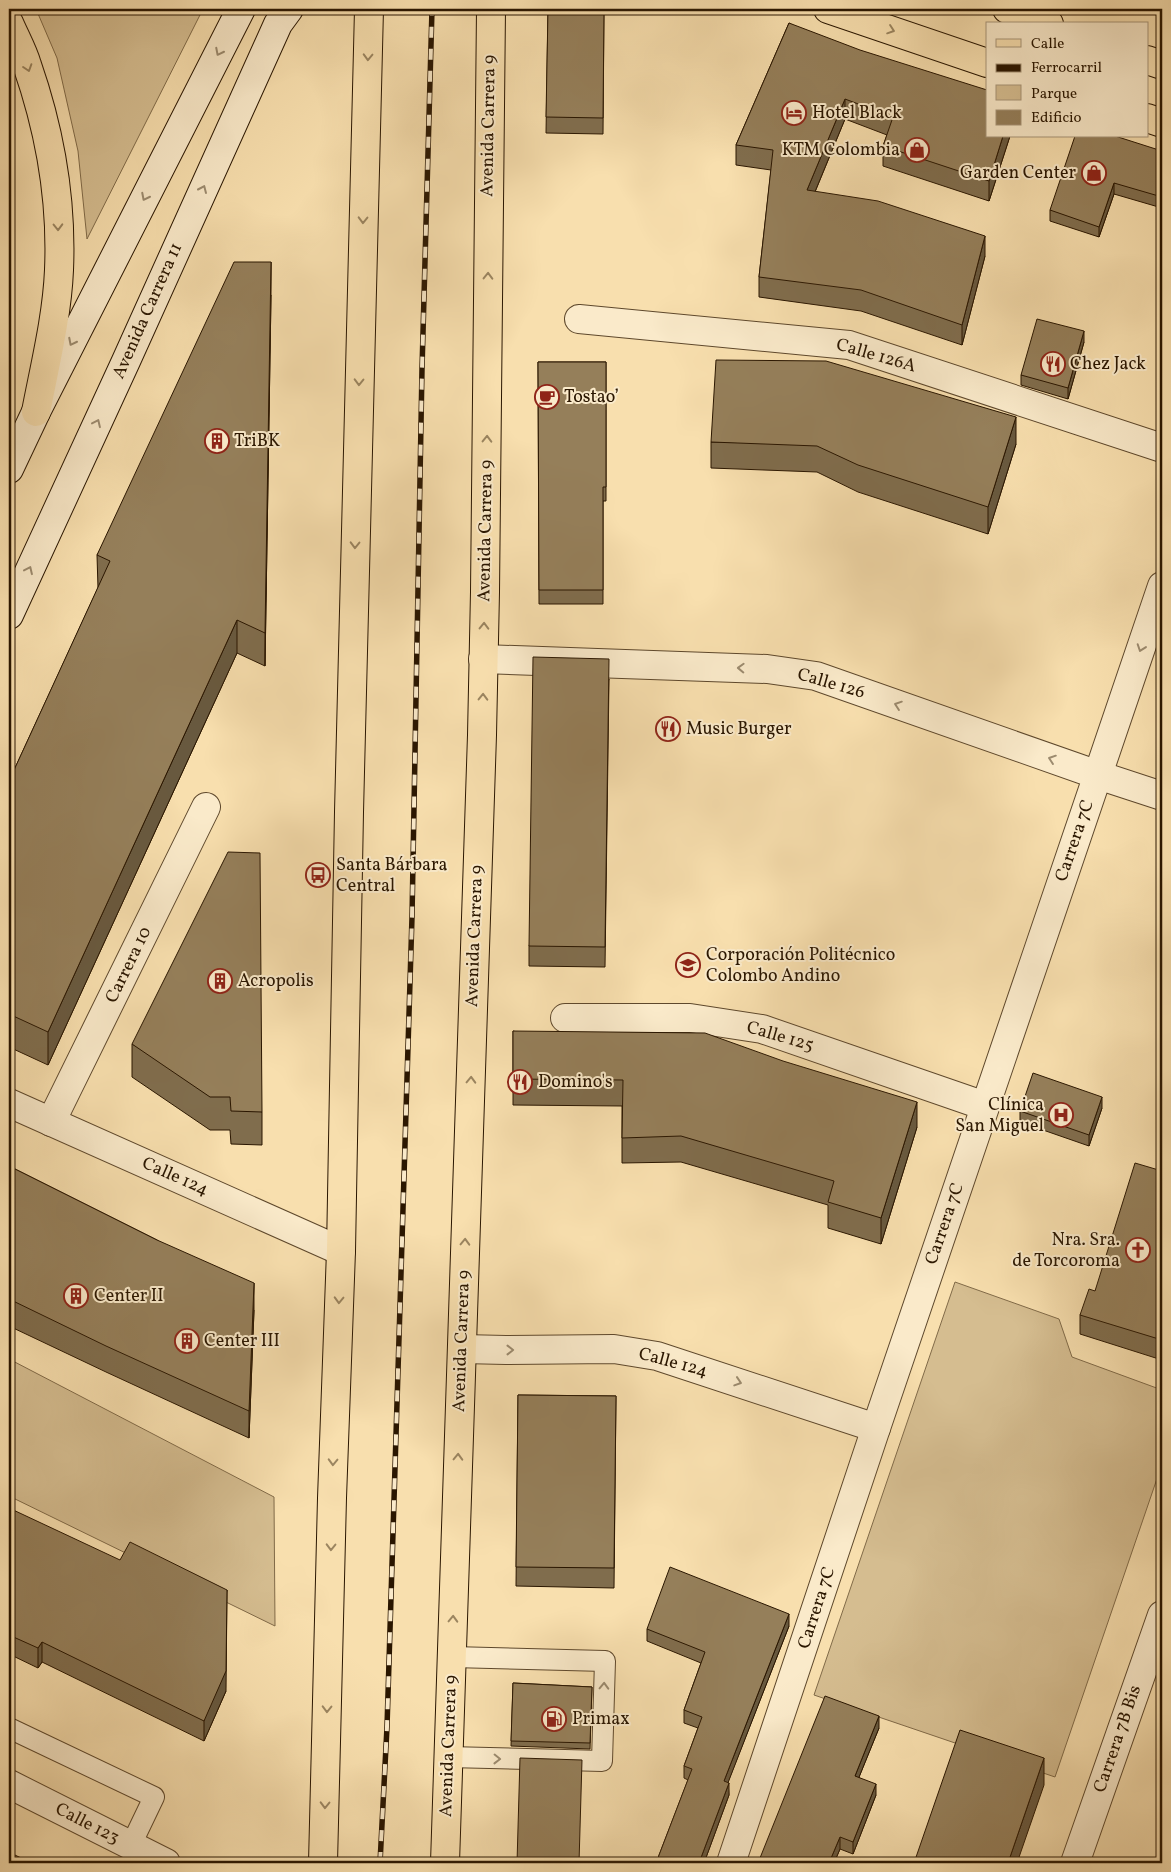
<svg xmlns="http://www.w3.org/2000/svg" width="1171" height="1872" viewBox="0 0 1171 1872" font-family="Vollkorn,serif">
  <rect width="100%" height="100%" fill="#f8dfae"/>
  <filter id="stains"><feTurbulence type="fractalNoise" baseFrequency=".004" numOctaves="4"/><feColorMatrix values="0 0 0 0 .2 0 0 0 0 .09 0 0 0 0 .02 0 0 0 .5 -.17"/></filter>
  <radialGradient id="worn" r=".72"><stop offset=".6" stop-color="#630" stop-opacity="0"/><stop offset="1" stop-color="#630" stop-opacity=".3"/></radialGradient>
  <g fill="#d5bd90" stroke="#806a48">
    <path d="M36,9h167l-116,230 -9,-88 -21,-93z"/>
    <path d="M955,1282l104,37 13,38 90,33v74l-107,313 -241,-82z"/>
    <path d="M9,1359l265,138 1,129 -266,-130z"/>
  </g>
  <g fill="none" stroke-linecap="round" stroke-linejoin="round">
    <defs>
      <g id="service">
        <path d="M9,1728l145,69 -23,48"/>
        <path d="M448,1757l154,4 3,-100 -153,-4"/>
      </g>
      <g id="minor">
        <path d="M579,319l270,26 313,103"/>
        <path d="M483,659l284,10 49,7 282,99 64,21"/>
        <path d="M565,1018h125l72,11 223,77"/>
        <path d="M9,1103l332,148"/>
        <path d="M51,1122l155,-315"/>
        <path d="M462,1349l44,1 108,-1 43,7 219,72"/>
        <path d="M9,1784l157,79"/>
        <path d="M731,1863l145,-435 286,-842"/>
        <path d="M1075,1863l87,-248"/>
      </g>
      <g id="secondary">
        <path d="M9,469l27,-57 205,-403"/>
        <path d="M9,615l117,-254 152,-337 11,-15"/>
      </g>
      <g id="primary">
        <path d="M828,9l159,54"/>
        <path d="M1007,9l42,15"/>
        <path d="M9,23c6,14 14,28 18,42 23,66 35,135 32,205 -2,47 -14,95 -23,142"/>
        <path d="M1147,60l15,5"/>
        <path d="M1147,118l15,5"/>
        <path d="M323,1863l9,-365 9,-247 8,-439 20,-803"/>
        <path d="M445,1863l37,-1128 3,-143 6,-583"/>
      </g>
    </defs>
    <use href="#service" stroke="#5e482c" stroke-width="22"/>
    <use href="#minor" stroke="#5e482c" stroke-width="30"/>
    <use href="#secondary" stroke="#2a1600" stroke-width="30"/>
    <use href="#primary" stroke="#2a1600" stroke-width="30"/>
    <use href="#service" stroke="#faeaca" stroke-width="20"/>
    <use href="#minor" stroke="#faeaca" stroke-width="28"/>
    <use href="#secondary" stroke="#faeaca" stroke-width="28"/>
    <use href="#primary" stroke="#f8dfae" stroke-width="28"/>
    <defs>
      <path id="rail" d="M380,1863l7,-136 25,-810 10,-548 10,-360"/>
    </defs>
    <use href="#rail" stroke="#2a1600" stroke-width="5.5"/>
    <use href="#rail" stroke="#faeaca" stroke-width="4" stroke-dasharray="11" stroke-linecap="butt"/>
  </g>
  <g fill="#806d4d" stroke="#2a1600">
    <path d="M548,9h56l-1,125 -57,-1z"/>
    <path d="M789,23l198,113h23l-21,65 -106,-35v-20l4,-11 -42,-16 -30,73 170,64 -23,89 -101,-34 -102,-14v-20l12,-107 -35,-5v-20z"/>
    <path d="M1162,151v57l-48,-14 -15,43 -49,-16v-11z"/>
    <path d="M271,295l-6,371 -28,-13 -189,412 -39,-18v-266l89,-193 -1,-33z"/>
    <path d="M1084,342l-16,57 -47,-14v-10z"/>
    <path d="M538,362h68v139h-3v103h-64z"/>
    <path d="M711,442l305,2 -28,90 -130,-42 -41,-20 -106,-4z"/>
    <path d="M609,679l-4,288 -76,-1v-20z"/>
    <path d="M513,1031l404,96 -36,117 -53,-16v-23l-147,-43 -59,1v-57l-109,-1z"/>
    <path d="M132,1044l130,68v33l-31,-1 -1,-14h-20l-78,-53z"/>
    <path d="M1102,1108l-13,38 -69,-24v-11z"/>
    <path d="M9,1166l148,74 97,70 -5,128 -143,-66 -97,-46z"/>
    <path d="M1162,1171v189l-82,-26v-19l15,-24z"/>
    <path d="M518,1395l98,1 -2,192 -98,-2z"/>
    <path d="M9,1508l217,183 -22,50 -162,-79 -4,6 -29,-14z"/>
    <path d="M789,1626l-61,156 1,13 -25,68h-48l32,-83 -4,-2v-12l14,-38 -14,-5v-13l17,-47 -54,-22v-12z"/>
    <path d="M513,1683l79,4 -2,62 -79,-3z"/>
    <path d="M879,1728l-20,49 17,18 -23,59 -13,-5 -6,14h-76z"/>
  </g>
  <g fill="#68593f" stroke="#2a1600">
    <path d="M845,99v20l-38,92v-21z"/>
    <path d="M1003,136h7l-21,65v-20z"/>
    <path d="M1114,183v11l-15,43v-10z"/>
    <path d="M985,236v20l-23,89v-20z"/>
    <path d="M271,262v33l-6,371v-33z"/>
    <path d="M1084,331v11l-16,57v-11z"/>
    <path d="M1016,417v27l-28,90v-27z"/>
    <path d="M237,620v33l-189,412v-33z"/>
    <path d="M1102,1097v11l-13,38v-11z"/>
    <path d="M917,1102v25l-36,117v-26z"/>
    <path d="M254,1283v27l-5,128v-27z"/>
    <path d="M227,1590l-1,101 -22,50v-20z"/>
    <path d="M789,1614v12l-65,167v-12z"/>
    <path d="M42,1642v20l-4,6v-20z"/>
    <path d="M879,1716v12l-24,59v-11z"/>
    <path d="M1044,1758v27l-27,78h-9z"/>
    <path d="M729,1783v12l-25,68h-5z"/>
    <path d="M876,1784v11l-23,59v-12z"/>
    <path d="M840,1837v12l-6,14h-5z"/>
  </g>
  <g fill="#957f5a" stroke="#2a1600">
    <path d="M548,9h56l-1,109 -57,-1z"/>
    <path d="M789,23l71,27 127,40v46h16l-14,45 -106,-35 10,-29 -48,-18 -38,91 71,11 107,35 -23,89 -101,-35 -102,-13 14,-127 -37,-5z"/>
    <path d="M1075,136h40l47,15v46l-48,-14 -15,44 -49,-17z"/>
    <path d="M234,262h37l-6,371 -28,-13 -189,412 -39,-18v-233l101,-220 -13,-6z"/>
    <path d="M1037,319l47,12 -16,57 -47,-13z"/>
    <path d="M716,360l110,1 190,56 -28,90 -130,-42 -41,-19 -106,-4z"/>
    <path d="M538,362h68v125h-3v103h-64z"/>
    <path d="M533,657l76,2 -4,288 -76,-1z"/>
    <path d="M228,852l32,1 2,259 -31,-1 -1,-14h-20l-78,-53z"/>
    <path d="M513,1031l192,2 78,28 134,41 -36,116 -53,-16 6,-21 -153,-45 -59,2 1,-58 -110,-1z"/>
    <path d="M1033,1073l69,24 -13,38 -69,-24z"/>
    <path d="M1135,1163l27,8v169l-82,-25 9,-26 6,2z"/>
    <path d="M9,1166l148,74 97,43 -5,128 -143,-65 -97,-47z"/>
    <path d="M518,1395l98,1 -2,172 -98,-1z"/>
    <path d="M9,1508l111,52 10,-18 97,48 -1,81 -22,50 -162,-79 -4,6 -29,-13z"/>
    <path d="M670,1567l119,47 -65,167 5,2 -30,80h-43l36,-94 -8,-3 18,-49 -18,-7 21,-58 -58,-23z"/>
    <path d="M513,1683l79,4 -2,56 -79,-2z"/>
    <path d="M825,1696l54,20 -24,60 21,8 -23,58 -13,-5 -11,26h-71z"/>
    <path d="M960,1730l84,28 -36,105h-94z"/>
    <path d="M520,1758l62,2 -3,103h-62z"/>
    <path d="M9,1852l22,11h-22z"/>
  </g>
  <defs><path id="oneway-chevron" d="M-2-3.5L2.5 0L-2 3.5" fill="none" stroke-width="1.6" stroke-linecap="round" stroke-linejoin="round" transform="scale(1.25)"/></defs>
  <g stroke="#9b8560">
    <use href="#oneway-chevron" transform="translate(891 30) rotate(19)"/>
    <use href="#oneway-chevron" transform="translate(368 57) rotate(92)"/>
    <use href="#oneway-chevron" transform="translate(28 68) rotate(72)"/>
    <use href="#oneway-chevron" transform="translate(363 220) rotate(91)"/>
    <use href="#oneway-chevron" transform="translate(58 227) rotate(89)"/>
    <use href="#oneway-chevron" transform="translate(488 276) rotate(-89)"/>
    <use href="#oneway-chevron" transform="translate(359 382) rotate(91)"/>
    <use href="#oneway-chevron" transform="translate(487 439) rotate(-89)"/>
    <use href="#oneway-chevron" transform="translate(355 545) rotate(91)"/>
    <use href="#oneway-chevron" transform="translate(484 626) rotate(-89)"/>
    <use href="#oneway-chevron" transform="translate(483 697) rotate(-89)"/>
    <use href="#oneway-chevron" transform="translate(471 1080) rotate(-88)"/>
    <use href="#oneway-chevron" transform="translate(465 1242) rotate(-88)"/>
    <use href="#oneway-chevron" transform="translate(339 1300) rotate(92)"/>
    <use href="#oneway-chevron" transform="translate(458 1457) rotate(-88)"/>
    <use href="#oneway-chevron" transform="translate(333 1462) rotate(92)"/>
    <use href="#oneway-chevron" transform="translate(331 1547) rotate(91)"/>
    <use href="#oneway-chevron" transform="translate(453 1619) rotate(-88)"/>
    <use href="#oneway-chevron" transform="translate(327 1709) rotate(91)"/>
    <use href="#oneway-chevron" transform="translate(325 1805) rotate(91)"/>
  </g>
  <g stroke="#9c8b6f">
    <use href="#oneway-chevron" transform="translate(219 52) rotate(117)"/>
    <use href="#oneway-chevron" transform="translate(203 189) rotate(-66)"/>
    <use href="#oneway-chevron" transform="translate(145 197) rotate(117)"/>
    <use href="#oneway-chevron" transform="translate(72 342) rotate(117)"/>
    <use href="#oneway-chevron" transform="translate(97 423) rotate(-65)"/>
    <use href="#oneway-chevron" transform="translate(29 570) rotate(-65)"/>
    <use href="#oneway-chevron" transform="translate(1141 648) rotate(109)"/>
    <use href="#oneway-chevron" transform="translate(741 668) rotate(-178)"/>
    <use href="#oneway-chevron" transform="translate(898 705) rotate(-161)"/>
    <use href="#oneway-chevron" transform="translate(1052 759) rotate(-161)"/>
    <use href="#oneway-chevron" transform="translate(510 1350)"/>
    <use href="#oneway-chevron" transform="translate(738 1382) rotate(18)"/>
    <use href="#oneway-chevron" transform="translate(604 1686) rotate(-88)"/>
    <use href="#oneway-chevron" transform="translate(497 1759) rotate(1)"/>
  </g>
  <defs>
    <symbol id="hotel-ring" viewBox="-11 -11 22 22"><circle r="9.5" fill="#faeaca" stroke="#8f2418" stroke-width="1.5"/><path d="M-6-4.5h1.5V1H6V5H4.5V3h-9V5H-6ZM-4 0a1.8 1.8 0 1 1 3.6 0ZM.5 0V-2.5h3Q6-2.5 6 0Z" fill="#8f2418"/></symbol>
    <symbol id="shop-ring" viewBox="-11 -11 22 22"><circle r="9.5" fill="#faeaca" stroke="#8f2418" stroke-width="1.5"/><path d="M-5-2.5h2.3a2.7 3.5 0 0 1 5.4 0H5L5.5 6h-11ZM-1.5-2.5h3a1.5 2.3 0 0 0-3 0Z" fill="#8f2418"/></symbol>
    <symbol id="restaurant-ring" viewBox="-11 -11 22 22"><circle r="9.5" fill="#faeaca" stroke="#8f2418" stroke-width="1.5"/><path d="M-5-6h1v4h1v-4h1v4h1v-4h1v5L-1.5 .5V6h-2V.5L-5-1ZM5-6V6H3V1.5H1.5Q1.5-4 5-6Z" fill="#8f2418"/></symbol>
    <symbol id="cafe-ring" viewBox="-11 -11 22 22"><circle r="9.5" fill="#faeaca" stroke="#8f2418" stroke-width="1.5"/><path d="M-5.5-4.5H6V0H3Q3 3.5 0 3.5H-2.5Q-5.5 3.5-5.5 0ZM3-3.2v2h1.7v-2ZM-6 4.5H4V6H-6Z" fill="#8f2418"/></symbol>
    <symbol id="building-ring" viewBox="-11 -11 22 22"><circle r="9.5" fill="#faeaca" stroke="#8f2418" stroke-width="1.5"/><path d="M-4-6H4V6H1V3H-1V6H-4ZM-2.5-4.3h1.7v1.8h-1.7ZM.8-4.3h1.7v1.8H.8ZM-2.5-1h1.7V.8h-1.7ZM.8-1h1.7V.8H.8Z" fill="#8f2418"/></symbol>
    <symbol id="bus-ring" viewBox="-11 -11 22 22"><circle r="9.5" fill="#faeaca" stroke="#8f2418" stroke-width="1.5"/><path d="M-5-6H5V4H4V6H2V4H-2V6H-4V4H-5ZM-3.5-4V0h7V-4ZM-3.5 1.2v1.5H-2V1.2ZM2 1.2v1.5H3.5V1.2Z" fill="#8f2418"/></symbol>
    <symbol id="university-ring" viewBox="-11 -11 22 22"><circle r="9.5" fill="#faeaca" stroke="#8f2418" stroke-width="1.5"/><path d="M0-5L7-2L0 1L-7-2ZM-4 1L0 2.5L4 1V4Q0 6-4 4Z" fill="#8f2418"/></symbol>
    <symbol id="hospital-ring" viewBox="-11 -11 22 22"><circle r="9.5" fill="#faeaca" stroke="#8f2418" stroke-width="1.5"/><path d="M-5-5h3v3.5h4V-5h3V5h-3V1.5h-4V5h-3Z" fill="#8f2418"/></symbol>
    <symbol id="church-ring" viewBox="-11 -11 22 22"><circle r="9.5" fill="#faeaca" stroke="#8f2418" stroke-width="1.5"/><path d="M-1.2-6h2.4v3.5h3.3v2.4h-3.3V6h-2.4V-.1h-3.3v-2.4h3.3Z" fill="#8f2418"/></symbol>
    <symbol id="fuel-ring" viewBox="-11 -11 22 22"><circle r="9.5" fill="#faeaca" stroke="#8f2418" stroke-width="1.5"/><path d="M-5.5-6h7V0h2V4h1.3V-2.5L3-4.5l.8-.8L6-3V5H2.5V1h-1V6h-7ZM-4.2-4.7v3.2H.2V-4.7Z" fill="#8f2418"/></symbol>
  </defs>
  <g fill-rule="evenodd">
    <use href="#hotel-ring" x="780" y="99" width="28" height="28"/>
    <use href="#shop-ring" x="903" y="136" width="28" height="28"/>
    <use href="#shop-ring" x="1080" y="159" width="28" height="28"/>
    <use href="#restaurant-ring" x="1039" y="350" width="28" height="28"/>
    <use href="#cafe-ring" x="533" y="383" width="28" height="28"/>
    <use href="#building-ring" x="203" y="427" width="28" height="28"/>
    <use href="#restaurant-ring" x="654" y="715" width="28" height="28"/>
    <use href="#bus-ring" x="304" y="861" width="28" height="28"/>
    <use href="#university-ring" x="674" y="951" width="28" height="28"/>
    <use href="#building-ring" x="206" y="967" width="28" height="28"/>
    <use href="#restaurant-ring" x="506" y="1068" width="28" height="28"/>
    <use href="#hospital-ring" x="1047" y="1101" width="28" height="28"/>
    <use href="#church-ring" x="1124" y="1236" width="28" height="28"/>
    <use href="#building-ring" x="62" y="1282" width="28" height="28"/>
    <use href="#building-ring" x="173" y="1327" width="28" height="28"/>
    <use href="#fuel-ring" x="540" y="1705" width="28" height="28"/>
  </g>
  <g text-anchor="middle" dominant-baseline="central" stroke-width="4" stroke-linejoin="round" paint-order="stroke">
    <g font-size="18" fill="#2a1600" stroke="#faeaca" text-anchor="start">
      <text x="812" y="113">Hotel Black</text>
      <text x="900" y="150" text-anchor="end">KTM Colombia</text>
      <text x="1076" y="173" text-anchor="end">Garden Center</text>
      <text x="1070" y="364">Chez Jack</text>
      <text x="564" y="397">Tostao’</text>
      <text x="234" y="441">TriBK</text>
      <text x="686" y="729">Music Burger</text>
      <text x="336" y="865">Santa Bárbara<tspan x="336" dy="21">Central</tspan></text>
      <text x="706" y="955">Corporación Politécnico<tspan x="706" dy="21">Colombo Andino</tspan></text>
      <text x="238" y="981">Acropolis</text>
      <text x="538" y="1082">Domino's</text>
      <text x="1044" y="1105" text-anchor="end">Clínica<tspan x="1044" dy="21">San Miguel</tspan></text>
      <text x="1120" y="1240" text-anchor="end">Nra. Sra.<tspan x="1120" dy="21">de Torcoroma</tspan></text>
      <text x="94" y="1296">Center II</text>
      <text x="204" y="1341">Center III</text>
      <text x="572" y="1719">Primax</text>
    </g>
    <g font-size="18" fill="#2a1600" stroke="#faeaca">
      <text transform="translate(489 126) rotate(-89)">Avenida Carrera 9</text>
      <text transform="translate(148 311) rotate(-66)">Avenida Carrera 11</text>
      <text transform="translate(876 356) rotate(16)">Calle 126A</text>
      <text transform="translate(486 531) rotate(-89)">Avenida Carrera 9</text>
      <text transform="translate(831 684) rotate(16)">Calle 126</text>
      <text transform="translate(1075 841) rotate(-71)">Carrera 7C</text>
      <text transform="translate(475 936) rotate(-88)">Avenida Carrera 9</text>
      <text transform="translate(129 965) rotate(-64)">Carrera 10</text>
      <text transform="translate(780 1037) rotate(16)">Calle 125</text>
      <text transform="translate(175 1177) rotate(24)">Calle 124</text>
      <text transform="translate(945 1224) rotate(-71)">Carrera 7C</text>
      <text transform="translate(462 1341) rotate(-88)">Avenida Carrera 9</text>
      <text transform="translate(673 1363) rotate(15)">Calle 124</text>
      <text transform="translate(817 1608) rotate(-72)">Carrera 7C</text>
      <text transform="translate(1118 1739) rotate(-71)">Carrera 7B Bis</text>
      <text transform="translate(449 1746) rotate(-88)">Avenida Carrera 9</text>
      <text transform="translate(87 1824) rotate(27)">Calle 123</text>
    </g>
  </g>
  <rect width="1171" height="1872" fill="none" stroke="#f8dfae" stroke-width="30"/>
  <rect x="10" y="10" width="1151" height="1852" fill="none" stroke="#2a1600" stroke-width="2.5"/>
  <rect x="15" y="15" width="1141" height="1842" fill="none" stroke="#2a1600"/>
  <rect x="986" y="22" width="162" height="115" fill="#faeaca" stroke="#a79579"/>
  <rect x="996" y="39" width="25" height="8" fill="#f8dfae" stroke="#a79579"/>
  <text x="1031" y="48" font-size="15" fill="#2a1600">Calle</text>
  <rect x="996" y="64" width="25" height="8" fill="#2a1600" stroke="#a79579"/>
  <text x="1031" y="72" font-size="15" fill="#2a1600">Ferrocarril</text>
  <rect x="996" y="85" width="25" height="15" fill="#d5bd90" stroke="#a79579"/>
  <text x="1031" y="98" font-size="15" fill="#2a1600">Parque</text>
  <rect x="996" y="110" width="25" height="15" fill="#957f5a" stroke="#a79579"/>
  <text x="1031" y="122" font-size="15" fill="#2a1600">Edificio</text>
  <rect width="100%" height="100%" filter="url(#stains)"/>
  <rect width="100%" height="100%" fill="url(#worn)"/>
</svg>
